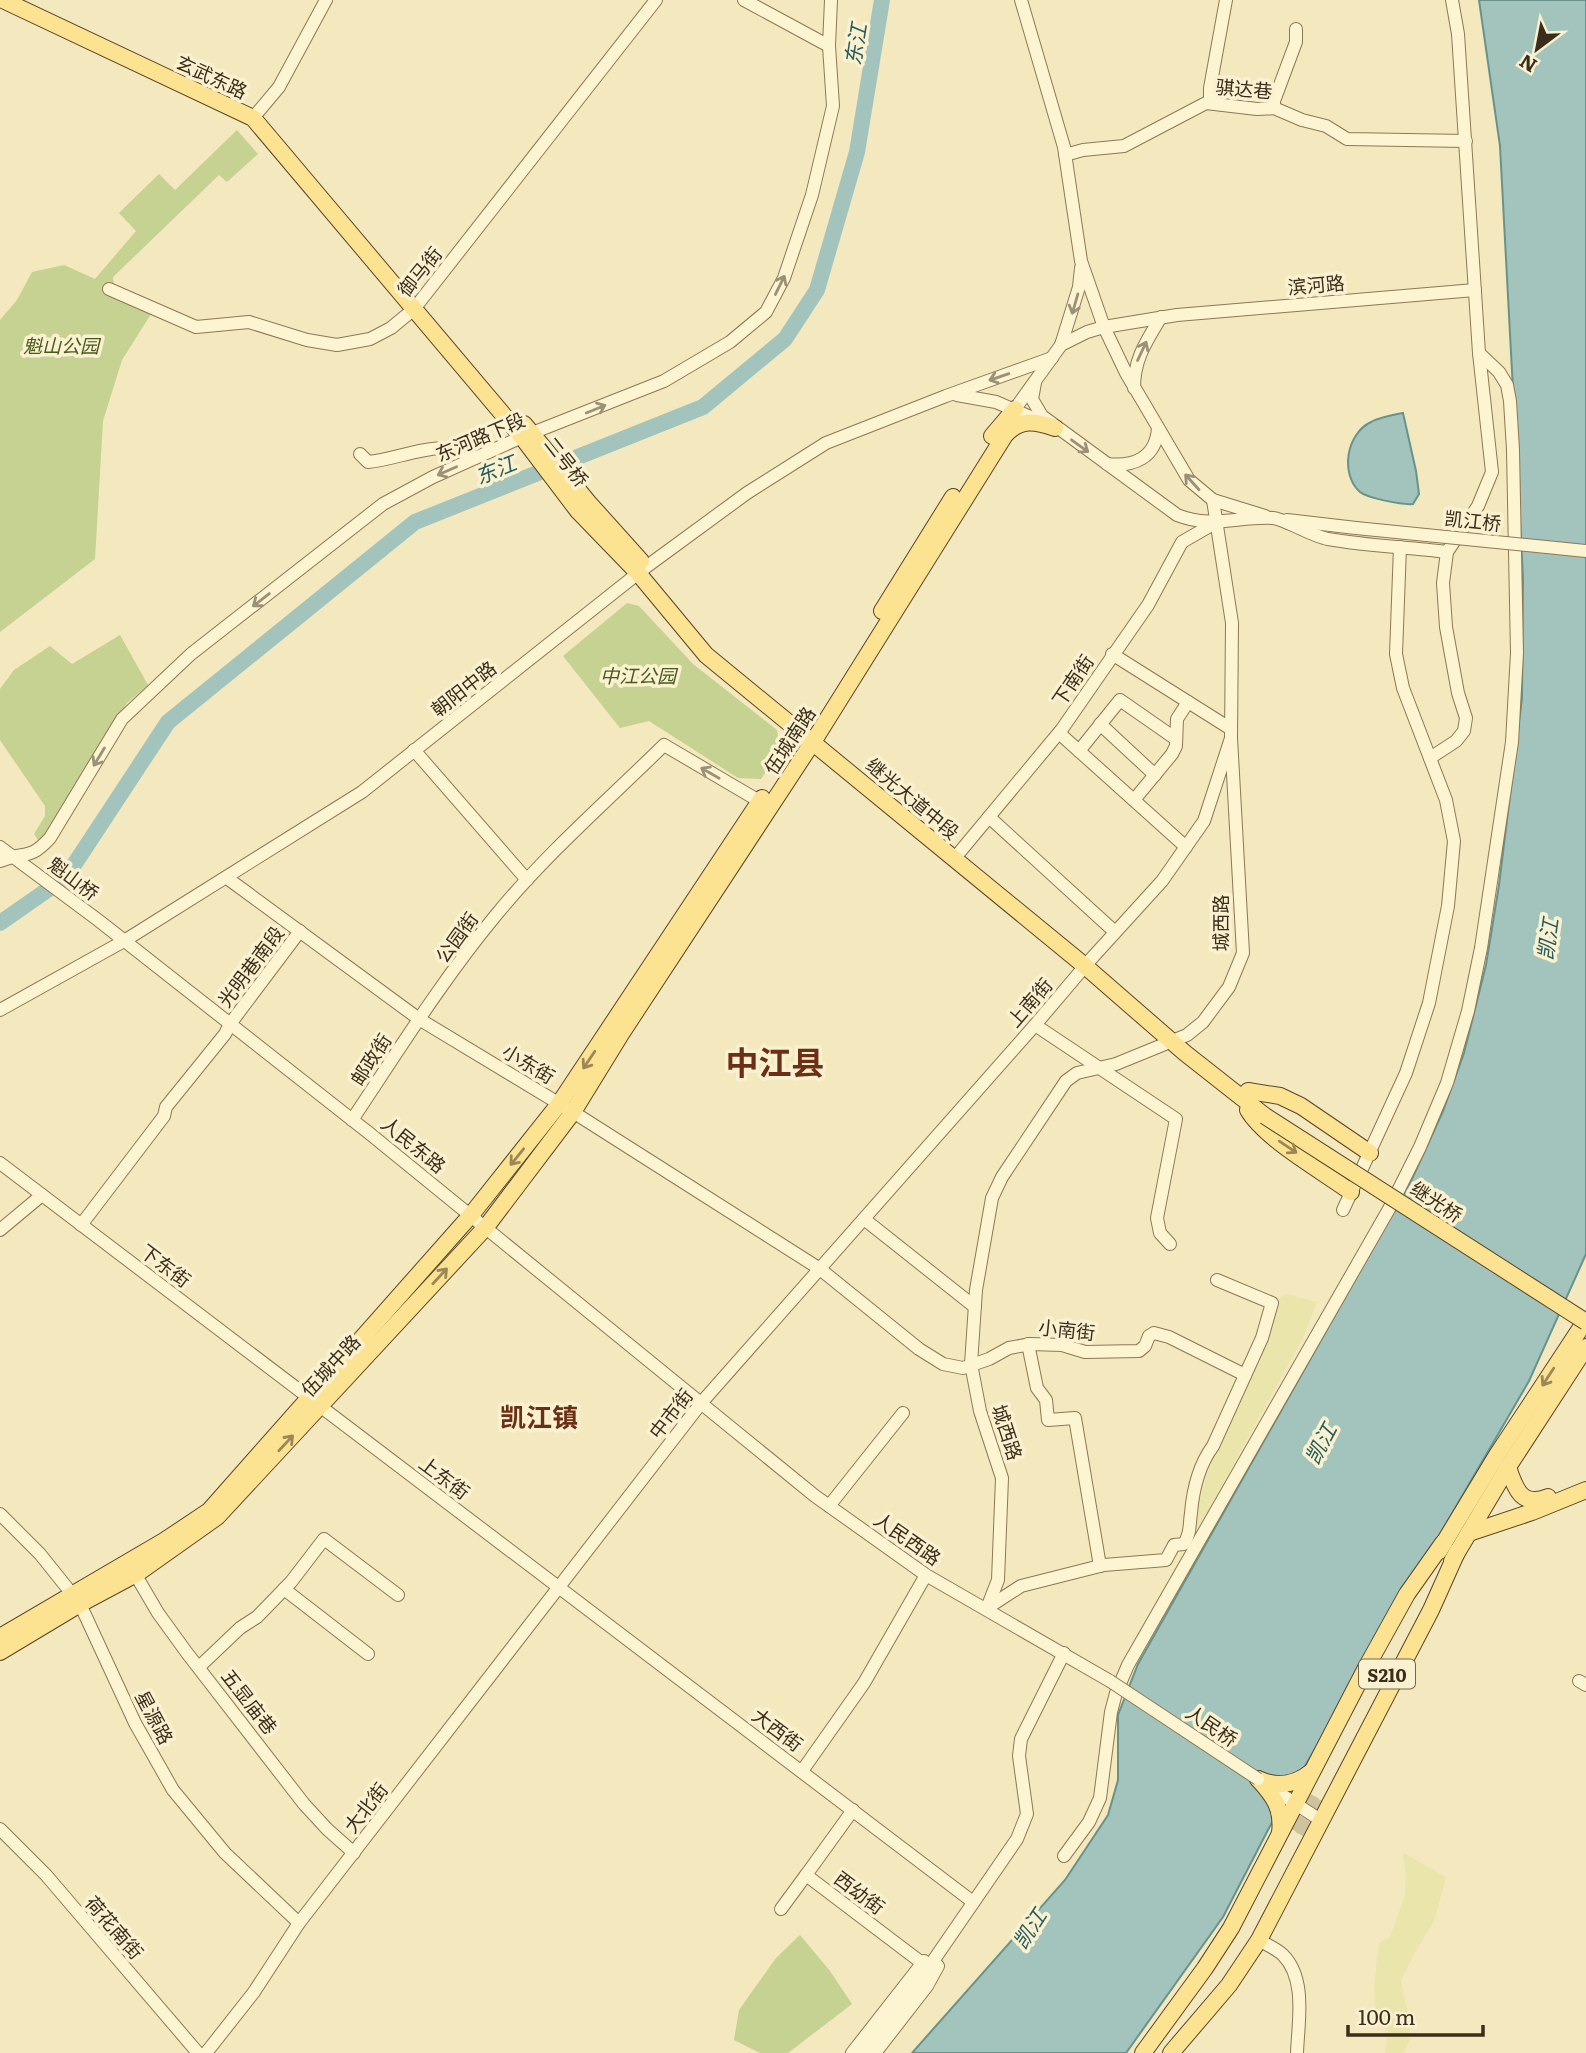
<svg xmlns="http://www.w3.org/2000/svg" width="1586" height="2053" viewBox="0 0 1586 2053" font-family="Literata,'Noto Sans SC',serif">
  <rect width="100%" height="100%" fill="#f3e8be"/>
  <g fill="#e9e5ab">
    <path d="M1286,1294l31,8 -16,40 -102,184 -8,8 15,-57 64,-172z"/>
    <path d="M1403,1853l43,24 -12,44 -19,31 -14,29 9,41 -1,19 -5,12h-19l3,-23 -12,-9 -2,-32 5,-46 11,-6 15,-41 1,-19z"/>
  </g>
  <g fill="#c5d291">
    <path d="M237,130l21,24 -31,28 -8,-7 -106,102 1,8 42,21 -34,54 -19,61 -8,138 -95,73v-312l17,-20 15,-28 32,-7 31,14 41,-48 -17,-18 40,-39 16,16z"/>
    <path d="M627,603l12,3 54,58 84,66 3,20 -19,29 -23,-1 -89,-57 -29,7 -57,-72z"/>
    <path d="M120,635l28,50 -21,18 -87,140 -6,-9 11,-18v-10l-45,-66v-51l14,-19 36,-24 22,18z"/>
    <path d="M800,1935l30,36 22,33 -64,49h-28l-26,-13 5,-30 37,-52z"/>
  </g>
  <g fill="#a2c4bd" stroke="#68938c" stroke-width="2">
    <path d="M1479,0h107v1254l-57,127 -260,447 -46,89 -97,136h-214l153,-173 43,-65 10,-35v-65l20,-51 274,-485 31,-68 21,-58 22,-88 13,-80 23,-187 1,-120 -23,-432z"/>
    <path d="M1403,413l13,58 3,23 -6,10c-11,1 -46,-6 -53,-12 -20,-18 -14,-58 11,-70 9,-5 21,-7 32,-9z"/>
  </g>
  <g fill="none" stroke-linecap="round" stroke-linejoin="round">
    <path stroke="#a2c4bd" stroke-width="16" d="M0,923l66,-46 102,-155 247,-200 288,-115 82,-68 32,-49 40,-138 25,-152"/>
    <g stroke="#cec39d" stroke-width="16" stroke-dasharray="16 8" stroke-linecap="butt">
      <path d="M1293,1830l20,-38"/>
      <path d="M1303,1836l19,-37"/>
    </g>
    <defs>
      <g id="minor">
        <path d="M744,0l85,46"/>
        <path d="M1021,0l43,147 17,114 23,66 73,-12 298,-25"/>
        <path d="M1218,104l-8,-5v-11l16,-88"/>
        <path d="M1274,108v-7l22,-59v-13"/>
        <path d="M253,118l26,-31 47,-87"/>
        <path d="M1065,155l18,-5 41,-4 82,-43 51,6 17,-1 28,12 24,6 21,13 119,2"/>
        <path d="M109,289l87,38 53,-5 58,18 30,5 33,-6 21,-11 23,-19 242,-309"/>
        <path d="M1061,345l18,-58 2,-19"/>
        <path d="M1035,383l-3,16 10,17 135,99c35,14 61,1 96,3 12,1 38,18 55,21 39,7 80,8 119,13"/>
        <path d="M1134,388c0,-29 12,-46 27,-71"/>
        <path d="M957,395l39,7 46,20"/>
        <path d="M1015,409l46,-64 26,-13 17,-5 22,46 63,107 24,20 52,16"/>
        <path d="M360,454l8,8c35,-3 76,-27 107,-4"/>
        <path d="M1107,464c27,3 49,-6 51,-36"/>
        <path d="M1287,520l69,8"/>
        <path d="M1112,654l119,75"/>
        <path d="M1100,724l55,51"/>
        <path d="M1059,733l127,114"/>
        <path d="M414,750l113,130"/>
        <path d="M1079,751l41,-51 56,39"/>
        <path d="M1430,758l26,-17 8,-10 2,-13 -8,-25 -12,-66 -3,-44 4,-31 31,-46 14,-34 -13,-119 -21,-319 -6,-34"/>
        <path d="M1134,800l38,-46 4,-8 1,-27 11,-17"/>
        <path d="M989,817l126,115"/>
        <path d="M0,847l98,73 271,213 446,363 111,79 184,106"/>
        <path d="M954,859l108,-130 86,-124 34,-63 33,-19"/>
        <path d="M0,861c25,-11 28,1 50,-23l72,-119 69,-65 192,-150 50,-27 89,-40 142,-56 66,-39 36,-30 18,-34 28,-83 21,-89 -4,-60 2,-46"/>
        <path d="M227,878l192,141 154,93 247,157 99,80 24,15 20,4 26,-9 20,-11 22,-4 31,1 23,7 54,-1 6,-5 4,-10 5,-3 15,4 76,38"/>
        <path d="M0,1010l124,-69 238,-149 284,-225 101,-74 79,-50 120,-47 106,-38"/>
        <path d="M1035,1025l141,94 -19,99 3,15 10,11"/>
        <path d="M352,1120c46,-69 91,-141 144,-205 50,-61 111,-114 168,-170l102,60"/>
        <path d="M0,1163l973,739"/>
        <path d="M1343,1210l63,-137 23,-70 19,-97 6,-65 -8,-41 -43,-112 -7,-34 4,-107"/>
        <path d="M864,1219l111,88"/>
        <path d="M81,1225l83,-109 2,-9 59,-73 5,-10 70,-93"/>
        <path d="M0,1230l42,-35"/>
        <path d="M1028,1344l9,44 9,12 2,20 27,-2 25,148"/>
        <path d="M829,1506l74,-93"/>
        <path d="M0,1514l40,40 40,50 55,119 38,67 52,63 74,70"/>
        <path d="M131,1567l27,46 29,40 117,151 23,25 27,24"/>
        <path d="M284,1589l84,65"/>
        <path d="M987,1608l11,-28 4,-102 -22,-67 -9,-47 5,-74 16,-92 10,-21 64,-96 11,-8 39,-9 71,-29 16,-13 26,-35 14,-34 -12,-215 1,-115 -19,-123"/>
        <path d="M987,1608l34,-22 83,-21 62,-5 8,-15 10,-1c7,-12 5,-18 7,-31 2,-24 8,-48 22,-67l49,-108 10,-35 -55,-23"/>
        <path d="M199,1667l41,-39 17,-11 34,-35 33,-43 74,56"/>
        <path d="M1579,1681l7,4"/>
        <path d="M802,1771l62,-88 62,-108"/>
        <path d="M1267,1785l55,36"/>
        <path d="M853,1810l-47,65 116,88"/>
        <path d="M0,1829l46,46 152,178"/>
        <path d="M1064,1856l25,-34 11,-24 11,-86 5,-19 12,-28 261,-456 31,-62 27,-64 21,-72 13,-63 31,-206 5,-89 -4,-203 -3,-49 -3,-16 -8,-13 -20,-19"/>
        <path d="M781,1909l25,-34"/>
        <path d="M1259,1940c8,5 18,9 24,15 24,24 15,68 14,98"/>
        <path d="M206,2053l48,-61 45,-69 403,-521 333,-377 56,-66 71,-78 42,-60 27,-83"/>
        <path d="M852,2053l72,-92"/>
        <path d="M863,2053l57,-73 97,-141 10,-25 -8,-58 2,-17 43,-86"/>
        <path d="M875,2053l52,-67 11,-20"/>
      </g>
      <g id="major">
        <path d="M3,0l250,118 269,319 56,74 60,62 68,82 379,311 100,87 80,63"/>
        <path d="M524,424l64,78 53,59"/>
        <path d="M992,436l23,-27"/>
        <path d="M882,611l71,-114"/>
        <path d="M1248,1091l32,5 21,10 69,47"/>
        <path d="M1248,1110c17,29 74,61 103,82"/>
        <path d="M1508,1467c7,22 14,41 40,30"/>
        <path d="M1469,1533l63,-21 54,-22"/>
        <path d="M1439,1551l58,-96 89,-135"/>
        <path d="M1452,1561l56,-94 78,-120"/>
        <path d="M0,1637l164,-96 45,-30 262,-296 88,-111 203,-306"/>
        <path d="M0,1652l80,-48 58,-31 79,-56 269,-290 87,-115 48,-78 197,-300 187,-299c16,-17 30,-14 50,-7"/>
        <path d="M1258,1779c16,17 25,30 22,54"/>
        <path d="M1258,1779c20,9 37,6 53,-7"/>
        <path d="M1143,2053l62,-85 26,-40 136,-262 40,-72 36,-51"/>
        <path d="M1171,2053l58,-68 30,-45 172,-330 26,-58"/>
      </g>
    </defs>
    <use href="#minor" stroke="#8d7855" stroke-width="14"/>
    <use href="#major" stroke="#5a452a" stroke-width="18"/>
    <use href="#minor" stroke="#fdf4d2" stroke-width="12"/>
    <use href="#major" stroke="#fbe391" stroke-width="16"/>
    <defs>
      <g id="minor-bridge">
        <path d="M1356,528l230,23"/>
        <path d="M1110,1681l148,98"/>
      </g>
      <path id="major-bridge" d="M1265,1116l321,206"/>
    </defs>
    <use href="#minor-bridge" stroke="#8d7855" stroke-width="14" stroke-linecap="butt"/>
    <use href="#major-bridge" stroke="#5a452a" stroke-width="18" stroke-linecap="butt"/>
    <use href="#minor-bridge" stroke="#fdf4d2" stroke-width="12"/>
    <use href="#major-bridge" stroke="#fbe391" stroke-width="16"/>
  </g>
  <defs><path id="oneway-shaft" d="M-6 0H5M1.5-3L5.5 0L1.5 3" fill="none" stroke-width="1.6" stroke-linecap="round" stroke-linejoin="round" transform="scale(1.75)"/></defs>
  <g stroke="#9c9076">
    <use href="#oneway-shaft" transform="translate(780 285) rotate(-64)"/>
    <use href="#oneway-shaft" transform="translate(1075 304) rotate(106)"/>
    <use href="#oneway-shaft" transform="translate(1142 351) rotate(-65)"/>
    <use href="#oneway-shaft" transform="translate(999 377) rotate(161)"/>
    <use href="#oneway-shaft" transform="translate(596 409) rotate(-22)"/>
    <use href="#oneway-shaft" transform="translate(1080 446) rotate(36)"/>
    <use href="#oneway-shaft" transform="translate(447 471) rotate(156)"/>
    <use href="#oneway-shaft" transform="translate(1192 482) rotate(-132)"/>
    <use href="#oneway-shaft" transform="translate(261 600) rotate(142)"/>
    <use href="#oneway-shaft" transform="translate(99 757) rotate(121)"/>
    <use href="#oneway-shaft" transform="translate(710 773) rotate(-150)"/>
  </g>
  <g stroke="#9b8856">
    <use href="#oneway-shaft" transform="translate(589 1060) rotate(124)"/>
    <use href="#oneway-shaft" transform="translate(1288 1147) rotate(34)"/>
    <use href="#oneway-shaft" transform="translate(517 1157) rotate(129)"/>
    <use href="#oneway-shaft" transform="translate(440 1276) rotate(-47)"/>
    <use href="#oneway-shaft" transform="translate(1548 1377) rotate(123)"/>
    <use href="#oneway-shaft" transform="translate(286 1443) rotate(-47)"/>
  </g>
  <g text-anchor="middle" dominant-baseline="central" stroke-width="7" stroke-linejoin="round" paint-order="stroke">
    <rect fill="#f9f1cf" stroke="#746851" stroke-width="2" x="1359" y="1659.5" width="56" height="29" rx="5"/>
    <g font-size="18" font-weight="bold" fill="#3b2d1b">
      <text x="1387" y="1674">S210</text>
    </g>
    <g font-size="19" fill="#3b2d1b" stroke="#f9f1cf">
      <text transform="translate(212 76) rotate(25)">玄武东路</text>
      <text transform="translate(1244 88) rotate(5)">骐达巷</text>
      <text transform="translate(419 271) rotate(-51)">御马街</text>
      <text transform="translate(1316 284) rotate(-5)">滨河路</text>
      <text transform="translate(480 436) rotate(-23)">东河路下段</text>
      <text transform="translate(567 461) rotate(52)">二号桥</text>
      <text transform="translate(1473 520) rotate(6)">凯江桥</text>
      <text transform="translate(1072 680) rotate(-56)">下南街</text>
      <text transform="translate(463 688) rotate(-38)">朝阳中路</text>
      <text transform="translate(789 740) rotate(-57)">伍城南路</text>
      <text transform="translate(913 798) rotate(40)">继光大道中段</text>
      <text transform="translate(74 878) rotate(37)">魁山桥</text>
      <text transform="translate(1220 923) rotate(-90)">城西路</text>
      <text transform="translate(456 937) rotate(-54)">公园街</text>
      <text transform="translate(250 966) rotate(-53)">光明巷南段</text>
      <text transform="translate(1029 1002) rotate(-49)">上南街</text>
      <text transform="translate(370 1059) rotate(-57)">邮政街</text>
      <text transform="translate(529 1063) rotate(31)">小东街</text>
      <text transform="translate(414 1144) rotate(39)">人民东路</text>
      <text transform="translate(1437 1201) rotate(33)">继光桥</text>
      <text transform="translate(166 1265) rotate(37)">下东街</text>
      <text transform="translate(1067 1329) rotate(6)">小南街</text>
      <text transform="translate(330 1365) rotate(-47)">伍城中路</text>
      <text transform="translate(670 1413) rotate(-52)">中市街</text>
      <text transform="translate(1008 1432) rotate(72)">城西路</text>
      <text transform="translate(445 1477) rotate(37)">上东街</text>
      <text transform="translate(908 1538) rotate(35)">人民西路</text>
      <text transform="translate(250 1701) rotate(52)">五显庙巷</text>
      <text transform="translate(155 1717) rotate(62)">星源路</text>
      <text transform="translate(1212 1725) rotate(34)">人民桥</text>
      <text transform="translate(778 1729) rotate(37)">大西街</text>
      <text transform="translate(365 1807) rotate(-52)">大北街</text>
      <text transform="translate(860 1892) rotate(37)">西幼街</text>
      <text transform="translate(115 1927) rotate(49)">荷花南街</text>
    </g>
    <g font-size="19" font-style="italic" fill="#465a1f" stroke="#f9f1cf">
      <text x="61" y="345">魁山公园</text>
      <text x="638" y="675">中江公园</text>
    </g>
    <g font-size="21" font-style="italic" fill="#285b5c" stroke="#f9f1cf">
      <text transform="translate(854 44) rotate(-81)">东江</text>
      <text transform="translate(495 468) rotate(-22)">东江</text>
      <text transform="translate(1546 939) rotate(-82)">凯江</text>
      <text transform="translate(1319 1443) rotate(-62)">凯江</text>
      <text transform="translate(1028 1928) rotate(-57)">凯江</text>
    </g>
    <g font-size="26" font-weight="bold" fill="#6c2f15" stroke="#f9f1cf">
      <text x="539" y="1415">凯江镇</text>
    </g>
    <g font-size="33" font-weight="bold" fill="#6c2f15" stroke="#f9f1cf">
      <text x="775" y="1060">中江县</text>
    </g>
  </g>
  <g transform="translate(1537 49) rotate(212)" stroke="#f9f1cf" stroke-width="5" paint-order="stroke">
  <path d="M0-5L12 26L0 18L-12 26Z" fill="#3b2d1b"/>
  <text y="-10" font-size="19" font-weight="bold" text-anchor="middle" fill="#3b2d1b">N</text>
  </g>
  <path d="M1348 2025v10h135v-10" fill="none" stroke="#3b2d1b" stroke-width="3.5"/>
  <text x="1358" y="2025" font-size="21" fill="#3b2d1b" stroke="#f9f1cf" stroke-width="5" paint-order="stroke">100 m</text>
</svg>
